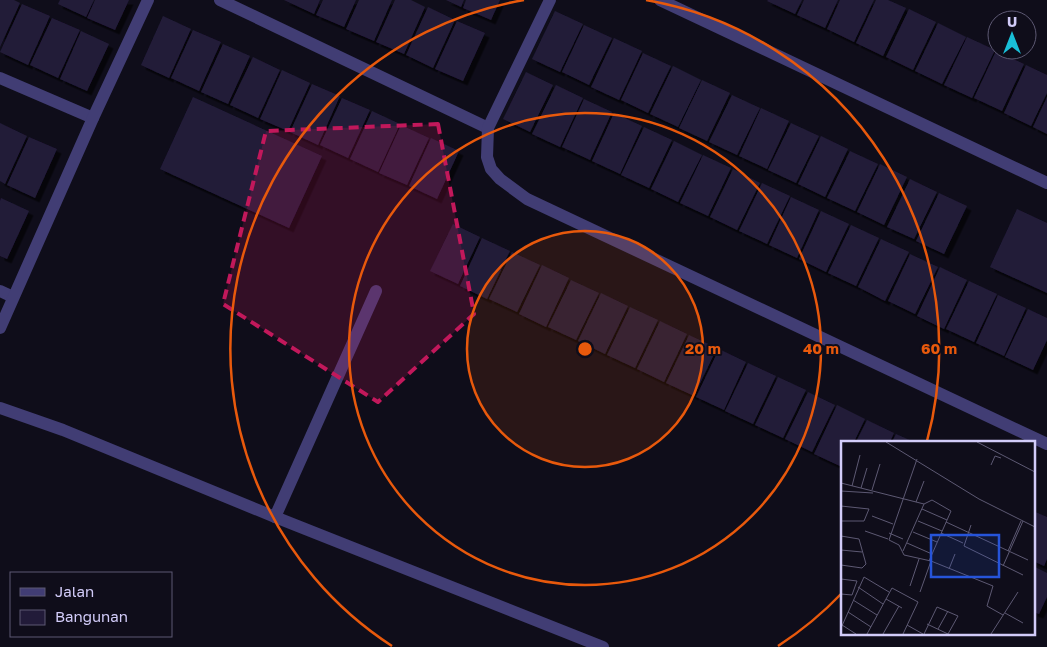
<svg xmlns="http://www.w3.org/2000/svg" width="1047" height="647" viewBox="0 0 1047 647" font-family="'Golos Text',sans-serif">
  <defs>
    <filter id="shadow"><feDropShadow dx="4.5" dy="4.5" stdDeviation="0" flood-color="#0009"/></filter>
  </defs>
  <rect width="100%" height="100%" fill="#0f0d1a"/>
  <g fill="#221b39" filter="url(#shadow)">
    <path d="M0,0h14l6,3 -20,44z"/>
    <path d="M60,0h34l-8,17 -28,-13z"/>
    <path d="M95,0h34l-14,30 -28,-12z"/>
    <path d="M284,0h36l-6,14z"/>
    <path d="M323,0h33l-12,27 -28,-12z"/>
    <path d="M359,0h33l-18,41 -28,-12z"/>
    <path d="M395,0h16l14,7 -21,47 -28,-12z"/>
    <path d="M446,0h18l-3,7z"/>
    <path d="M466,0h34l-9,20 -28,-12z"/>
    <path d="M768,0h34l-7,14 -28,-13z"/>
    <path d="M804,0h34l-13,28 -28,-13z"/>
    <path d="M840,0h34l-20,42 -27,-13z"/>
    <path d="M876,0h12l18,8 -23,48 -27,-13z"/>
    <path d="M22,4l28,12 -22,49 -28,-13z"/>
    <path d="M428,7l27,13 -22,48 -27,-13z"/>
    <path d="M909,9l27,13 -23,48 -27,-13z"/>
    <path d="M555,11l28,13 -23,48 -28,-13z"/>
    <path d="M163,16l28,13 -22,49 -28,-13z"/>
    <path d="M52,18l28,12 -22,48 -28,-13z"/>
    <path d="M457,21l28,12 -22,48 -28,-12z"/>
    <path d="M938,23l28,14 -24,47 -27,-13z"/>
    <path d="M584,25l28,13 -23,47 -27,-13z"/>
    <path d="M193,30l28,12 -22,49 -28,-13z"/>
    <path d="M81,31l28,13 -22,47 -27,-12z"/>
    <path d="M967,37l28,13 -23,48 -28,-13z"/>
    <path d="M614,38l28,13 -23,49 -28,-13z"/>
    <path d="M223,44l27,12 -22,48 -27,-12z"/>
    <path d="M996,51l28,13 -22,47 -28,-13z"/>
    <path d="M643,53l28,13 -23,47 -27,-13z"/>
    <path d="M253,57l27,13 -22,48 -28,-13z"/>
    <path d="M1026,65l21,10v18l-16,33 -27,-13z"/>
    <path d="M673,66l28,14 -23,47 -28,-13z"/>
    <path d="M282,70l28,13 -22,48 -28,-12z"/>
    <path d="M526,72l27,13 -23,47 -27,-13z"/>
    <path d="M702,80l28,13 -23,48 -28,-13z"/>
    <path d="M312,84l28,12 -22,49 -28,-13z"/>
    <path d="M556,85l27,13 -23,49 -28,-13z"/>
    <path d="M732,95l28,13 -23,47 -28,-13z"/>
    <path d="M193,97l129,59 -33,72 -129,-59z"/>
    <path d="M1047,97v37l-14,-7z"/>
    <path d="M342,98l28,12 -22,48 -28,-13z"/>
    <path d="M584,99l28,13 -22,48 -28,-13z"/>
    <path d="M761,108l28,13 -22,48 -28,-13z"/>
    <path d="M372,111l28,13 -22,48 -28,-13z"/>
    <path d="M614,113l28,13 -22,48 -28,-13z"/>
    <path d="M0,123l27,13 -22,48 -5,-3z"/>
    <path d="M791,123l28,13 -23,47 -28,-13z"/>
    <path d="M401,125l28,13 -22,47 -28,-12z"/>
    <path d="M644,127l28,13 -23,48 -28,-13z"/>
    <path d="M821,136l27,13 -23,48 -27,-13z"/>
    <path d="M29,137l28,12 -22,49 -28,-13z"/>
    <path d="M431,138l28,13 -22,48 -28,-13z"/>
    <path d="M674,141l28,14 -24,47 -27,-13z"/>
    <path d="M850,151l28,13 -23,47 -28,-13z"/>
    <path d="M703,155l28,13 -23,48 -28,-13z"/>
    <path d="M880,164l27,13 -23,48 -27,-13z"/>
    <path d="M733,169l27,14 -23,47 -27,-13z"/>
    <path d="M910,179l27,13 -23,47 -27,-12z"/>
    <path d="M762,183l28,13 -23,48 -28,-13z"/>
    <path d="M939,193l28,13 -23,48 -28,-13z"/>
    <path d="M791,197l28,13 -22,48 -28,-13z"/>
    <path d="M1,198l28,13 -22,48 -7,-3v-55z"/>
    <path d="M1017,209l30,14v70l-57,-26z"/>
    <path d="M821,211l28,13 -23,48 -27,-13z"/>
    <path d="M453,224l27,13 -22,47 -28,-13z"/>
    <path d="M851,225l28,13 -23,48 -28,-13z"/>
    <path d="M482,238l28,13 -23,48 -27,-13z"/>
    <path d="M881,239l28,13 -24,49 -27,-14z"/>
    <path d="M512,252l28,13 -23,47 -28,-13z"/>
    <path d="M910,254l28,13 -23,47 -27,-13z"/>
    <path d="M542,265l27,13 -23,49 -27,-13z"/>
    <path d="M940,267l27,13 -23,49 -27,-13z"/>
    <path d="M571,280l28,13 -23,47 -28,-13z"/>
    <path d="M969,281l28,13 -23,48 -28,-13z"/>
    <path d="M601,293l27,13 -23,48 -27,-13z"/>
    <path d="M998,295l28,13 -22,48 -28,-13z"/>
    <path d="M630,307l28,13 -23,48 -28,-13z"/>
    <path d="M1028,309l19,9v22l-14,30 -28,-13z"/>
    <path d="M660,321l27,13 -23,48 -27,-13z"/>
    <path d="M689,335l28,13 -23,48 -28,-13z"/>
    <path d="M719,349l27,13 -22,48 -28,-13z"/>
    <path d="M748,363l28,13 -23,48 -28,-13z"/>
    <path d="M778,377l28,13 -23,48 -28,-13z"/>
    <path d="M808,392l27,13 -23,47 -27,-13z"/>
    <path d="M837,405l28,14 -11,23h-12v25l-28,-13z"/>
    <path d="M867,420l27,13 -4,9h-34z"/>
    <path d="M896,434l18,8h-22z"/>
    <path d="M1033,511l14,6v42l-3,7 -11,-5z"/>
    <path d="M1035,567l12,6v24l-8,17 -6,-2v-42z"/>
  </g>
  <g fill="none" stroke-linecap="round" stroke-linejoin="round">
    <g stroke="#413d74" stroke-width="12">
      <path d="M220,0l268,128"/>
      <path d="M550,0l-62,128 -1,29 4,12 9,10 27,20 520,245"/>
      <path d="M660,0l387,183"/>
      <path d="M0,78l93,40"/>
      <path d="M0,291l13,6"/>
      <path d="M0,328l93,-210 55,-118"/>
      <path d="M0,408l63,22 212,87 328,130"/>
      <path d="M275,517l101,-226"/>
    </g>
  </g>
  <path fill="#c2185b" fill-opacity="0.2" stroke="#c2185b" stroke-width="4" stroke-dasharray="10 6" stroke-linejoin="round" d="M438,124l36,190 -96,88 -155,-98 43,-173z"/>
  <circle cx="585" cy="349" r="118" fill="#e8590c" fill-opacity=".12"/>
  <g fill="none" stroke="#e8590c" stroke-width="2.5">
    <circle cx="585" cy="349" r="118"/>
    <circle cx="585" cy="349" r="236"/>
    <path d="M842 593A354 354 0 0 1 778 646M392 646A354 354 0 0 1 524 0M646 0A354 354 0 0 1 927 441"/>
  </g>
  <g transform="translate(841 441)">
    <rect width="194" height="194" fill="#0f0d1a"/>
    <path fill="none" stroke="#5d5973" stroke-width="1" d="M45,1l93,57 56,28M136,1l58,30M76,18l-28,81 10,5 5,10 27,6 62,25 -6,20 16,9M150,24l4,-9 6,2M0,42l83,21M11,45l8,-31M20,47l6,-20M31,49l8,-26M0,50l32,2M75,61l8,-21M0,65l28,3 -5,12h-23M81,68l25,11M31,75l21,8M77,80l24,10M105,81l82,38M130,84l-7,21 59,29M24,90l23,8M72,91l24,10M48,92l14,6M100,92l22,10M0,95l18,3 7,25 -4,4 -21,-3M66,102l25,11M0,109l21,2M62,110l21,-47 8,-4 19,11 -22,50M167,110l13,-30M162,125l20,-45M108,128l6,-15M0,138l16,2 -5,14 -11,-1M69,145l9,-27M17,146l25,17M79,151l11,-31M45,158l16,9M12,159l24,15M7,171l23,15M164,172l18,10M86,183l21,10M1,184l14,9M66,184l16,9M0,187l23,-51 25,15M97,188l10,-18M26,193l25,-46 26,14 -15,32M42,193l16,-28M83,193l13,-27 21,9 -10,18M150,193l27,-42"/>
    <path fill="#2654da" fill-opacity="0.15" stroke="#2654da" stroke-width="2.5" d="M90,94h68v42h-68z"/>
    <rect width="194" height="194" fill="none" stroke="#d2ccf9" stroke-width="2.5"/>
  </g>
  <circle cx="585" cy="349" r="8" fill="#e8590c" stroke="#0f0d1a" stroke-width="2.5"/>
  <g font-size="15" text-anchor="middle" font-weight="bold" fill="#e8590c" stroke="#0f0d1a" stroke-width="4" stroke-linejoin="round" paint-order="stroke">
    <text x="703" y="354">20 m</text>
    <text x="821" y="354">40 m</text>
    <text x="939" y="354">60 m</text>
  </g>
  <rect x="10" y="572" width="162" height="65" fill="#0f0d1a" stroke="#5d5973"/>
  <rect x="20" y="588" width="25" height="8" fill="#413d74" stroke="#5d5973"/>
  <text x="55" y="597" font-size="15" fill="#d2ccf9">Jalan</text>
  <rect x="20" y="610" width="25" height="15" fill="#221b39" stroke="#5d5973"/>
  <text x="55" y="622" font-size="15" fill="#d2ccf9">Bangunan</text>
  <g transform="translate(1012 35)"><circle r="24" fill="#0f0d1a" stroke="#5d5973"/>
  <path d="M0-4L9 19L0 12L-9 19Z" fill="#19bfd8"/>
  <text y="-8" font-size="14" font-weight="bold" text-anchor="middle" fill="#d2ccf9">U</text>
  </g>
</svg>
